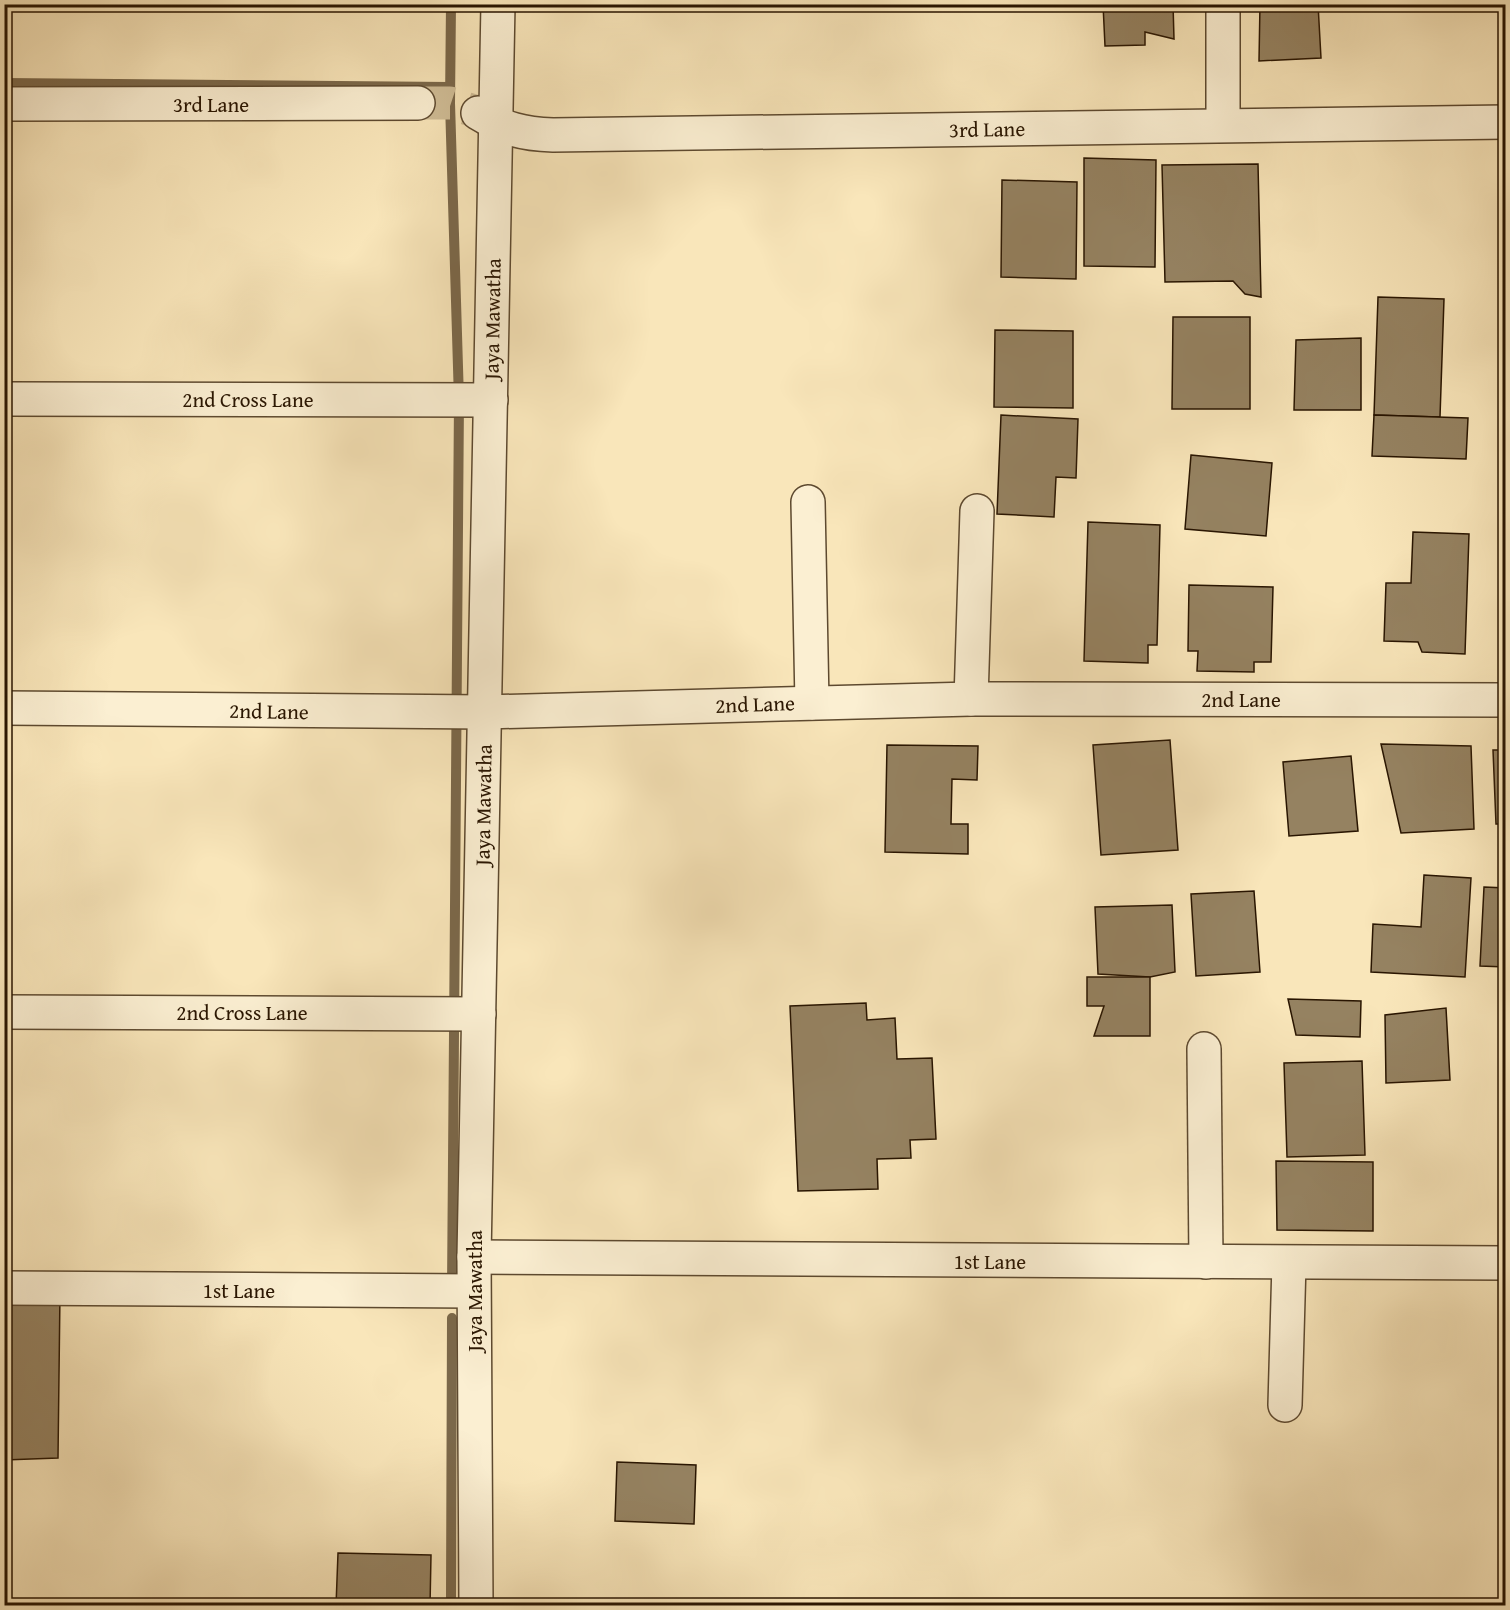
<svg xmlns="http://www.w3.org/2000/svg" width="1510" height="1610" viewBox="0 0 1510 1610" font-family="'Gentium Book Plus',serif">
  <rect width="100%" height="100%" fill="#f9e6ba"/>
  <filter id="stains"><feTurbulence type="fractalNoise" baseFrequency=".00333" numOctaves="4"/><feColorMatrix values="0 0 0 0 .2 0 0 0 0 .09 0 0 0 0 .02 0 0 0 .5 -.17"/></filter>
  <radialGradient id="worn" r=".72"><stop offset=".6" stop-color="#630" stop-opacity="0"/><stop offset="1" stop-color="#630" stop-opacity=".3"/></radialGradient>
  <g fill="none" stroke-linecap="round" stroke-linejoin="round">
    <g stroke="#7b684a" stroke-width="10">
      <path d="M451,4l-1,99 9,297 -7,888"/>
      <path d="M4,83l446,4"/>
      <path d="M451,1597l1,-279"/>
    </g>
  </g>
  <g fill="#958261" stroke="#291501" stroke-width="1.5">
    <path d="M1103,4h70l1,35 -29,-7v13l-40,1z"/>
    <path d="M1260,4h58l3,54 -62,3z"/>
    <path d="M1084,158l72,2 -1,107 -71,-1z"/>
    <path d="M1258,164l3,133 -16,-3 -12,-13 -68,1 -3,-117z"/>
    <path d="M1002,180l75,2 -1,97 -75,-2z"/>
    <path d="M1378,297l66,2 -4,118 -66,-2z"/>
    <path d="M1173,317h77v92h-78z"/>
    <path d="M995,330l78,1v77l-79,-1z"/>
    <path d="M1361,338v72h-67l2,-70z"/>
    <path d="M1001,415l77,4 -2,59 -20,-1 -2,40 -57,-3z"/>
    <path d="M1374,415l94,3 -2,41 -94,-3z"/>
    <path d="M1191,455l81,8 -6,73 -81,-7z"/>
    <path d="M1088,522l72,3 -3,120h-9v18l-64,-2z"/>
    <path d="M1413,532l56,2 -4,120 -43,-2 -4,-10 -34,-1 2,-58h25z"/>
    <path d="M1189,585l84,2 -2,75h-17v10l-57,-1 1,-20h-10z"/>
    <path d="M1170,740l8,110 -77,5 -8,-110z"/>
    <path d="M1381,744l90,2 3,83 -73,4z"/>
    <path d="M887,745l91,1 -1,34 -25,-1 -1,45h17v30l-83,-2z"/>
    <path d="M1493,750h13v74h-10z"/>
    <path d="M1351,756l7,75 -69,5 -6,-74z"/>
    <path d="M1424,875l47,3 -6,99 -94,-5 2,-48 48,3z"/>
    <path d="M1484,887l22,1v79l-26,-1z"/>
    <path d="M1254,891l6,81 -64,4 -5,-82z"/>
    <path d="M1172,905l3,67 -25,5 -52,-3 -3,-67z"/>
    <path d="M1087,977h63v59h-56l10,-30h-17z"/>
    <path d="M1288,999l73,2 -1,36 -64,-2z"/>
    <path d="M866,1003l1,17 28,-2 2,41 35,-1 4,81 -26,1 1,18 -34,1 1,30 -80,2 -8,-185z"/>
    <path d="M1446,1008l4,72 -64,3 -1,-68z"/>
    <path d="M1362,1061l3,94 -78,2 -3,-94z"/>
    <path d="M1276,1161l97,1v69l-96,-1z"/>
    <path d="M60,1292l-2,166 -54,2v-165z"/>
    <path d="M617,1462l79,3 -2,59 -79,-3z"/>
    <path d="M338,1553l93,2 -1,51h-94z"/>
  </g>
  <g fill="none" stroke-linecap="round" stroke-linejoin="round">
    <path stroke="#cfbc95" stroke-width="33" stroke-dasharray="33 16" stroke-linecap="butt" d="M418,103h32l24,8"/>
    <defs>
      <g id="minor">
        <path d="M4,104l414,-1"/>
        <path d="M478,113c26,16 45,21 75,22l953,-13"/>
        <path d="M1223,125v-121"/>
        <path d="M4,399l487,1"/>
        <path d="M808,502l4,201"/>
        <path d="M971,699l6,-188"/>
        <path d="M4,708l481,4 486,-13 535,1"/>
        <path d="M4,1012l475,2"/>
        <path d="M1204,1049l2,213"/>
        <path d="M474,1257l1032,6"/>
        <path d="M4,1288l469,3"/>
        <path d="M1285,1405l4,-142"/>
        <path d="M476,1606l-2,-349 24,-1253"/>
      </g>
    </defs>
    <use href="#minor" stroke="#5d492f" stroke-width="36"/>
    <use href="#minor" stroke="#fbefd2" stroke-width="33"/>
  </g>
  <g text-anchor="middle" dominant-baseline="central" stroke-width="5" stroke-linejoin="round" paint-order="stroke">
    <g font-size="21" fill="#291501" stroke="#fbefd2">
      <text x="211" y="104">3rd Lane</text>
      <text transform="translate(987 129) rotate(-1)">3rd Lane</text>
      <text transform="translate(492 319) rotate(-89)">Jaya Mawatha</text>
      <text x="248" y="399">2nd Cross Lane</text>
      <text x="1241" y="699">2nd Lane</text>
      <text transform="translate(755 704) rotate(-2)">2nd Lane</text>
      <text transform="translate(269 711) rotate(1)">2nd Lane</text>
      <text transform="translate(483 805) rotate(-89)">Jaya Mawatha</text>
      <text x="242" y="1012">2nd Cross Lane</text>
      <text x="990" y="1261">1st Lane</text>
      <text x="239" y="1290">1st Lane</text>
      <text transform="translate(474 1291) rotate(-90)">Jaya Mawatha</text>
    </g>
  </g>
  <rect width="1510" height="1610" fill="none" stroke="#f9e6ba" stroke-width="24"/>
  <rect x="6" y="6" width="1498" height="1598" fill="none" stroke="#291501" stroke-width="3"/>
  <rect x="12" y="12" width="1486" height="1586" fill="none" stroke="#291501" stroke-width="1.5"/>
  <rect width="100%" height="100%" filter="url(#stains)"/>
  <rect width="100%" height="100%" fill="url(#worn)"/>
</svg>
